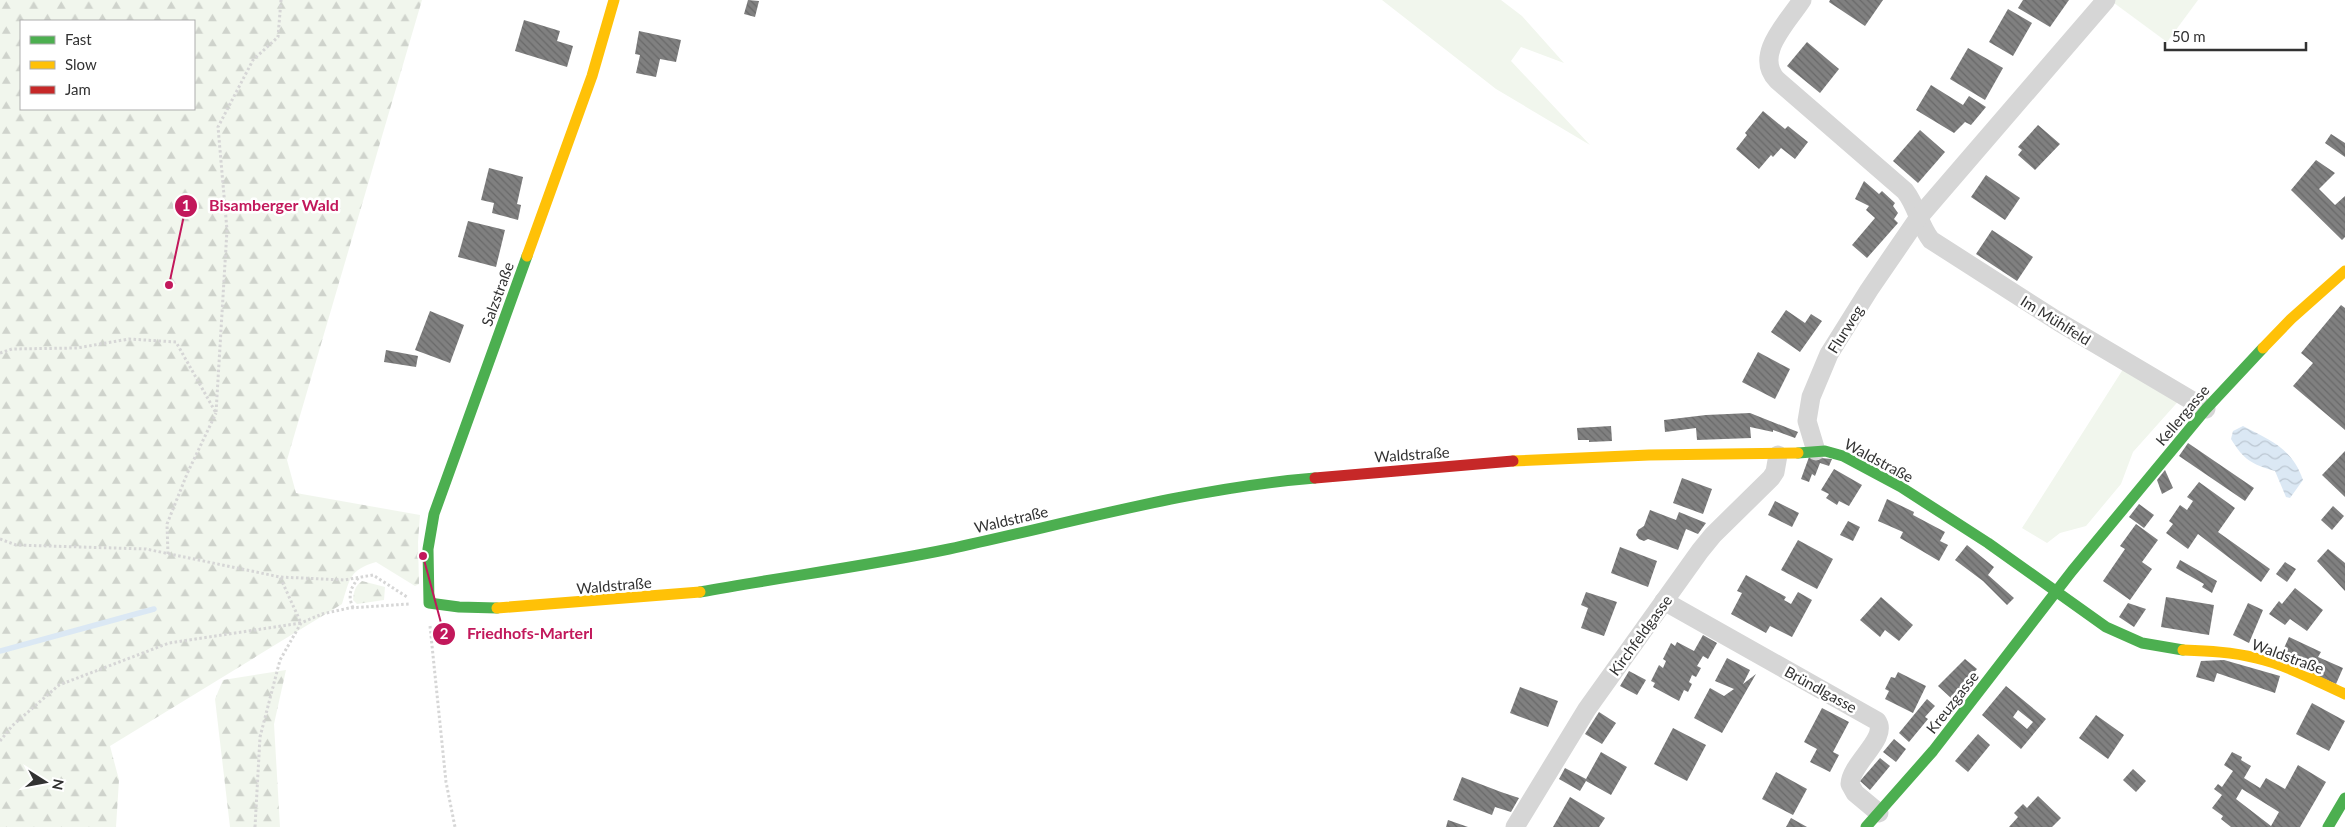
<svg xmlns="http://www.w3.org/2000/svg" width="2345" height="827" viewBox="0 0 2345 827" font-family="Lato,sans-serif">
  <defs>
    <pattern id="forest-firs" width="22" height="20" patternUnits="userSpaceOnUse" patternTransform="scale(1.25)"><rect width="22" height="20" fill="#f1f6ed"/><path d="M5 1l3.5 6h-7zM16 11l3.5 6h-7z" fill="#cfd3cc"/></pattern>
    <pattern id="water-waves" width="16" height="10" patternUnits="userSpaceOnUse" patternTransform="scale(1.25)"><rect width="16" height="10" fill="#dbe8f4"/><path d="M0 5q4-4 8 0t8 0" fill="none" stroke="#bcc7d2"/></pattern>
    <pattern id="building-back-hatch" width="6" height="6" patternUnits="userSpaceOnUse" patternTransform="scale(1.25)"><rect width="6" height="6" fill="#808080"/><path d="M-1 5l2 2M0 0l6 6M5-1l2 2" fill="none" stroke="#696969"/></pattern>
  </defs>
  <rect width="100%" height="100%" fill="#fff"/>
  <g fill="#f1f6ed">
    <path d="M1382,0h119l21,16 42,47 -43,-16 -10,14 79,84 -94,-56z"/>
    <path d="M2110,0h88l-31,42z"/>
    <path d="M2127,363l56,33 -50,56 -12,32 -35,42 -26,7 -13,10 -25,-15z"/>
  </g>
  <g fill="url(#forest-firs)" fill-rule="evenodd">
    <path d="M0,0h422l-135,460 9,33 124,22 -2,27 1,42 -4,2 -39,-24c-27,8 -26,17 -34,42l-232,142 9,34 -3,47h-116zM21,21h173v88h-173z"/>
    <path d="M362,581l23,6 -1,13 -27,4 -4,-4c1,-9 2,-14 9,-19z"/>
    <path d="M286,670l-12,54 6,103h-50l-15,-128 8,-19z"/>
  </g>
  <path fill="url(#water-waves)" d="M2243,426c28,15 49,22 60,54l-13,18 -4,-1 -11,-26c-24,-7 -31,-11 -44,-32l2,-8z"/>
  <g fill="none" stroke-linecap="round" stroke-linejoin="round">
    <path stroke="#dbe8f4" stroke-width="5.5" d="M0,651l154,-42"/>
  </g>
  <g fill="url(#building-back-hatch)" fill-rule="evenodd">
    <path d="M748,0l11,1 -4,16 -11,-3z"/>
    <path d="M1830,0h53l-18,26 -36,-24z"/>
    <path d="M2023,0h46l-19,27 -32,-19z"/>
    <path d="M2008,9l24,14 -19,33 -24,-14z"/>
    <path d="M524,20l36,11 -3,10 16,5 -6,21 -52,-16z"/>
    <path d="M639,31l42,9 -5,22 -16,-3 -4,18 -20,-4 4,-18 -5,-1z"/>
    <path d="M1807,42l32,27 -19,24 -33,-27z"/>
    <path d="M1968,48l35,20 -18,32 -35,-21z"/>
    <path d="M1931,85l32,20 6,-9 17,11 -15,18 -6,-3 -11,11 -38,-23z"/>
    <path d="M1763,111l22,18 3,-3 20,16 -13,17 -14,-11 -8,9 -2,-2 -12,14 -23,-20 11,-14 -2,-2z"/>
    <path d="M2038,125l22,19 -25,26 -17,-15 4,-5 -4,-3z"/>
    <path d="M1920,130l25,22 -27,31 -25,-22z"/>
    <path d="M2331,134l14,9v14l-20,-14z"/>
    <path d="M2316,160l19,13 -16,16 16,16 10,-9v41l-3,3 -51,-50z"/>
    <path d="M489,168l34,9 -6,27 4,1 -3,15 -26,-7 2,-10 -13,-3z"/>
    <path d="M1986,175l34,23 -15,22 -34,-23z"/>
    <path d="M1864,181l15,13 3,-3 13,12 -2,3 5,7 -4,6 4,4 -31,35 -15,-13 23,-27 -9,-8 3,-4 -14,-7z"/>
    <path d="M468,221l37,9 -9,37 -38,-10z"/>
    <path d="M1992,230l41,27 -16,24 -41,-27z"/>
    <path d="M2341,305l4,3v122l-52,-44 20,-23 -12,-10z"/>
    <path d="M1786,310l19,13 6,-9 11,7 -22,31 -29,-20z"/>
    <path d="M430,311l34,14 -14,38 -35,-13z"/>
    <path d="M386,350l32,6 -2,11 -32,-5z"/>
    <path d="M1758,352l32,17 -15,30 -33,-17z"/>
    <path d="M1750,413l48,19 -3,6 -22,-8v2l-23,-5 1,11 -54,2 -1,-12 -31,4 -1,-12 42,-5z"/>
    <path d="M1611,426l1,15 -23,1v-2h-11l-1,-12z"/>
    <path d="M2188,443l66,45 -9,13 -66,-45z"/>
    <path d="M2345,451v46l-23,-22z"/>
    <path d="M1809,457l23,2 -3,7 -9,-3 -5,13 -3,-2 -3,8 -8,-3z"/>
    <path d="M1834,469l28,16 -13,21 -10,-5 -2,4 -11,-7 3,-4 -8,-4z"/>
    <path d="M2165,470l8,18 -11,6 -5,-14z"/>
    <path d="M1682,478l30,11 -9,25 -30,-11z"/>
    <path d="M2199,482l36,26 -17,24 52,37 -9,13 -63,-48 -10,15 -22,-16 7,-9 -4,-3 11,-16 7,5 6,-9 -6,-4z"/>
    <path d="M1887,499l27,13 -1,3 32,17 -5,9 8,4 -9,16 -39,-23 3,-6 -25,-11z"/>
    <path d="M1775,501l24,12 -7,14 -24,-12z"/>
    <path d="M2139,504l15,11 -10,13 -15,-11z"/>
    <path d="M2333,506l11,10 -12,14 -11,-10z"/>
    <path d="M1650,510l26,10 3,-8 27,11 -8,11 -12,-5 -8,21 -30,-11 -4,2 -5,-2 -3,-4 2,-5 6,-4z"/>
    <path d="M1848,521l12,6 -7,14 -13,-6z"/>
    <path d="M2136,524l22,16 -16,22 10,7 -22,31 -27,-19 22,-32 -5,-3z"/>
    <path d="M1798,540l35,19 -16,30 -36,-19z"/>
    <path d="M1967,545l27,22 -6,8 26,23 -7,7 -24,-24 -28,-21z"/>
    <path d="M1620,547l37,14 -9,26 -37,-14z"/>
    <path d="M2328,549l17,14v28l-28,-30z"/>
    <path d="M2180,560l37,21 -5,12 -10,-6 2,-3 -28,-16z"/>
    <path d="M2285,562l11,7 -9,13 -11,-8z"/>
    <path d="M1746,575l40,22 -2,3 7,4 7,-12 14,8 -20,37 -22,-11 -4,7 -35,-19 11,-21 -5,-2z"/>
    <path d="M2295,588l28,22 -16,21 -17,-12 -5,6 -16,-11 10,-13 3,3z"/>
    <path d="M1586,592l31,10 -13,34 -23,-8 7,-20 -7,-3z"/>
    <path d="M1881,597l32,28 -14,16 -14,-11 -5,7 -20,-17z"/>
    <path d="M2166,597l48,8 -5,30 -48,-8z"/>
    <path d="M2128,603l18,6 -12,18 -15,-10z"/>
    <path d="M2248,603l15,7 -14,33 -16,-8z"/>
    <path d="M1703,635l14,8 -9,16 -5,-3 -6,10 4,2 -5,9 -4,-2 -3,7 3,2 -4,8 -4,-2 -5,11 -26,-14 2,-4 -4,-2 8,-16 4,3 3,-7 -3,-2 8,-16 4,3 2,-4 17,9z"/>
    <path d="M2289,637l32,15 -3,5 25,11 -7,16 -57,-25z"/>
    <path d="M1727,658l23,12 -7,14 13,-10 -34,59 -28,-15 16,-30 14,8 10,-7 -19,-8z"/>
    <path d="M1965,659l12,10 -26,29 -13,-12z"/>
    <path d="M2224,660l56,16 -5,17 -58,-20 -3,9 -18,-5 5,-16z"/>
    <path d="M1629,671l17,9 -9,15 -17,-9z"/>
    <path d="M1898,672l28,14 -13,27 -28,-14 4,-8 -4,-2 6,-12 4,1z"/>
    <path d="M2006,686l40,33 -25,30 -39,-34zM2018,710l15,12 -6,7 -14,-12z"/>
    <path d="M1520,687l38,14 -10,26 -38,-14z"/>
    <path d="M1927,699l8,7 -10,11 3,2 -19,23 -10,-9z"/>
    <path d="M2312,703l33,18 -16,30 -33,-17z"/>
    <path d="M1822,708l27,14 -16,30 6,3 -9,17 -20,-10 7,-13 -13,-7z"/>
    <path d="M1599,712l17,11 -14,21 -17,-10z"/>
    <path d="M2096,715l28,20 -16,24 -29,-21z"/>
    <path d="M1673,728l33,17 -19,36 -33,-17z"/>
    <path d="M1978,734l12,11 -22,27 -13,-11z"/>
    <path d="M1894,739l12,10 -10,13 -13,-10z"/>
    <path d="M1601,752l26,15 -16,28 -25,-14 -6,10 -21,-12 6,-11 21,11z"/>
    <path d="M2232,752l10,5 -1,3 10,6 -7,12 16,10 6,-10 19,11 13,-24 28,17 -26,45h-69l-10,-8 2,-3 -11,-8 10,-13 -8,-6 4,-5 4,3 11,-16 -9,-6zM2242,789l37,23 -8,14 -35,-27z"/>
    <path d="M1880,758l10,8 -20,24 -10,-9z"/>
    <path d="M2133,769l13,12 -10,11 -13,-12z"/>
    <path d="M1776,772l31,17 -14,26 -31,-16z"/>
    <path d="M1462,777l39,15 18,6 -8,14 -16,-5 -3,8 -39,-15z"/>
    <path d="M2038,796l23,22 -9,9h-43l9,-10 -4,-4 9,-9 4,4z"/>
    <path d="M1570,797l35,21 -6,9h-46z"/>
    <path d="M1791,818l16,9h-21z"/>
    <path d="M1448,820l20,7h-22z"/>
  </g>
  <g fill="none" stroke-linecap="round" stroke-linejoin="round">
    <g stroke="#d6d6d6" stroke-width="3" stroke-dasharray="2.5 2.5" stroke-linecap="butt">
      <path d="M0,353l12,-4 65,-1 52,-9 47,3 40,71 11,-183 -9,-103 35,-67 25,-23 3,-37"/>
      <path d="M0,539l16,6 130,4 134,28 64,3 29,-5 34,22"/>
      <path d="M168,554l-1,-30 20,-50 29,-61"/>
      <path d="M353,608c-6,-14 -2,-20 6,-31"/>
      <path d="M430,626l16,156 9,45"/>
      <path d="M0,741l12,-15 47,-41 110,-42 132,-20 -21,-46"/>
      <path d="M255,827l5,-90 20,-77 21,-37 21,-9 27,-6 60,-4"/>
    </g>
    <g stroke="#d6d6d6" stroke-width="19">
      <path d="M1802,0c-14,22 -49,55 -25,80l128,111c12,15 14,34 26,49l128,82 147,87"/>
      <path d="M1816,451l-9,-30 4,-24 18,-43 40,-64 50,-73 187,-217"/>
      <path d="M1664,601l213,120c12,17 -26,42 -27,63l5,9 24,20"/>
      <path d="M1515,827l72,-118 113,-158 13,-16 58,-57 4,-6 3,-17"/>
    </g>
    <g stroke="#4caf50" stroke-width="11">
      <path d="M1798,453l27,-2 18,5 58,31 87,56 118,84 36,16 41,7"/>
      <path d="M700,592c83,-15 167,-26 249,-43 121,-26 242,-61 366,-71"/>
      <path d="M497,608l-38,-1 -30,-4 -1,-54 6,-35 93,-258"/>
      <path d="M1866,827l67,-76 139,-180 134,-162 57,-61"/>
      <path d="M2328,827l17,-29"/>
    </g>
    <g stroke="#ffc107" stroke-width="11">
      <path d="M527,256l65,-180 22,-76"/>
      <path d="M2263,348l28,-29 54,-48"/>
      <path d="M1513,461l136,-6 149,-2"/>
      <path d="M497,608l203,-16"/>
      <path d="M2183,650c25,1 49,2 73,8 31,7 60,23 89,36"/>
    </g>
    <path stroke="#c62828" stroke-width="11" d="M1315,478l198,-17"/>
  </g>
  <g text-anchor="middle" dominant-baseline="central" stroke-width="5" stroke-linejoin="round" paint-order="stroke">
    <g font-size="15" fill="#323232" stroke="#fff">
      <text transform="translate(497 294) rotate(-70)">Salzstraße</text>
      <text transform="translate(2056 320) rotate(32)">Im Mühlfeld</text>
      <text transform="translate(1845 329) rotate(-58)">Flurweg</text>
      <text transform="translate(2182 415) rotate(-50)">Kellergasse</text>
      <text transform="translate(1412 454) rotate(-4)">Waldstraße</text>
      <text transform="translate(1879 460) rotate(28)">Waldstraße</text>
      <text transform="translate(1011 519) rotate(-13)">Waldstraße</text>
      <text transform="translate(614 585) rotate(-5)">Waldstraße</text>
      <text transform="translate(1640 635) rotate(-54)">Kirchfeldgasse</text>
      <text transform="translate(2288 656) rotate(20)">Waldstraße</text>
      <text transform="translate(1821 689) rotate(29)">Bründlgasse</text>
      <text transform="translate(1952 702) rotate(-52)">Kreuzgasse</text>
    </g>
  </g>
  <path fill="none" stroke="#c2185b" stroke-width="2" d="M169 285L186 206M423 556L444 634"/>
  <g fill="#c2185b" stroke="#fff" stroke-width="2">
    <circle cx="169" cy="285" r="5"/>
    <circle cx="423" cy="556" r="5"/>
    <circle cx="186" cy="206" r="12"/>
    <circle cx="444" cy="634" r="12"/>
  </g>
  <g font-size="15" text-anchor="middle" font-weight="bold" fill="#fff">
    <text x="186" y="211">1</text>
    <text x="444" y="639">2</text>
  </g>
  <g font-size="16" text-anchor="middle" font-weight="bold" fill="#c2185b" stroke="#fff" stroke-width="5" stroke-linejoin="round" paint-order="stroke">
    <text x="274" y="211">Bisamberger Wald</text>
    <text x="530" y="639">Friedhofs-Marterl</text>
  </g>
  <rect x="20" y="20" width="175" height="90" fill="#ffffff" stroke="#adadad"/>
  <rect x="30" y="36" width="25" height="8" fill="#4caf50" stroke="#adadad"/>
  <text x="65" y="45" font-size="15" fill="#323232">Fast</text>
  <rect x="30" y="61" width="25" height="8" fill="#ffc107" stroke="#adadad"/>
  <text x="65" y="70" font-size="15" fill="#323232">Slow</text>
  <rect x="30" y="86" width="25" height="8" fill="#c62828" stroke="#adadad"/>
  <text x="65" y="95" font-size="15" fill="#323232">Jam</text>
  <g transform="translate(45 782) rotate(101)" stroke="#ffffff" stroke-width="4" paint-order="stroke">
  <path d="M0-4L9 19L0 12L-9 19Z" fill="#323232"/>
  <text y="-8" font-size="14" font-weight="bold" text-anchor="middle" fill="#323232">N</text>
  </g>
  <path d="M2165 42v8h141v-8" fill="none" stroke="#323232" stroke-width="2.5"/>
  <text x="2172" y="42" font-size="15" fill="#323232" stroke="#ffffff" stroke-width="4" paint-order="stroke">50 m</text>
</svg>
